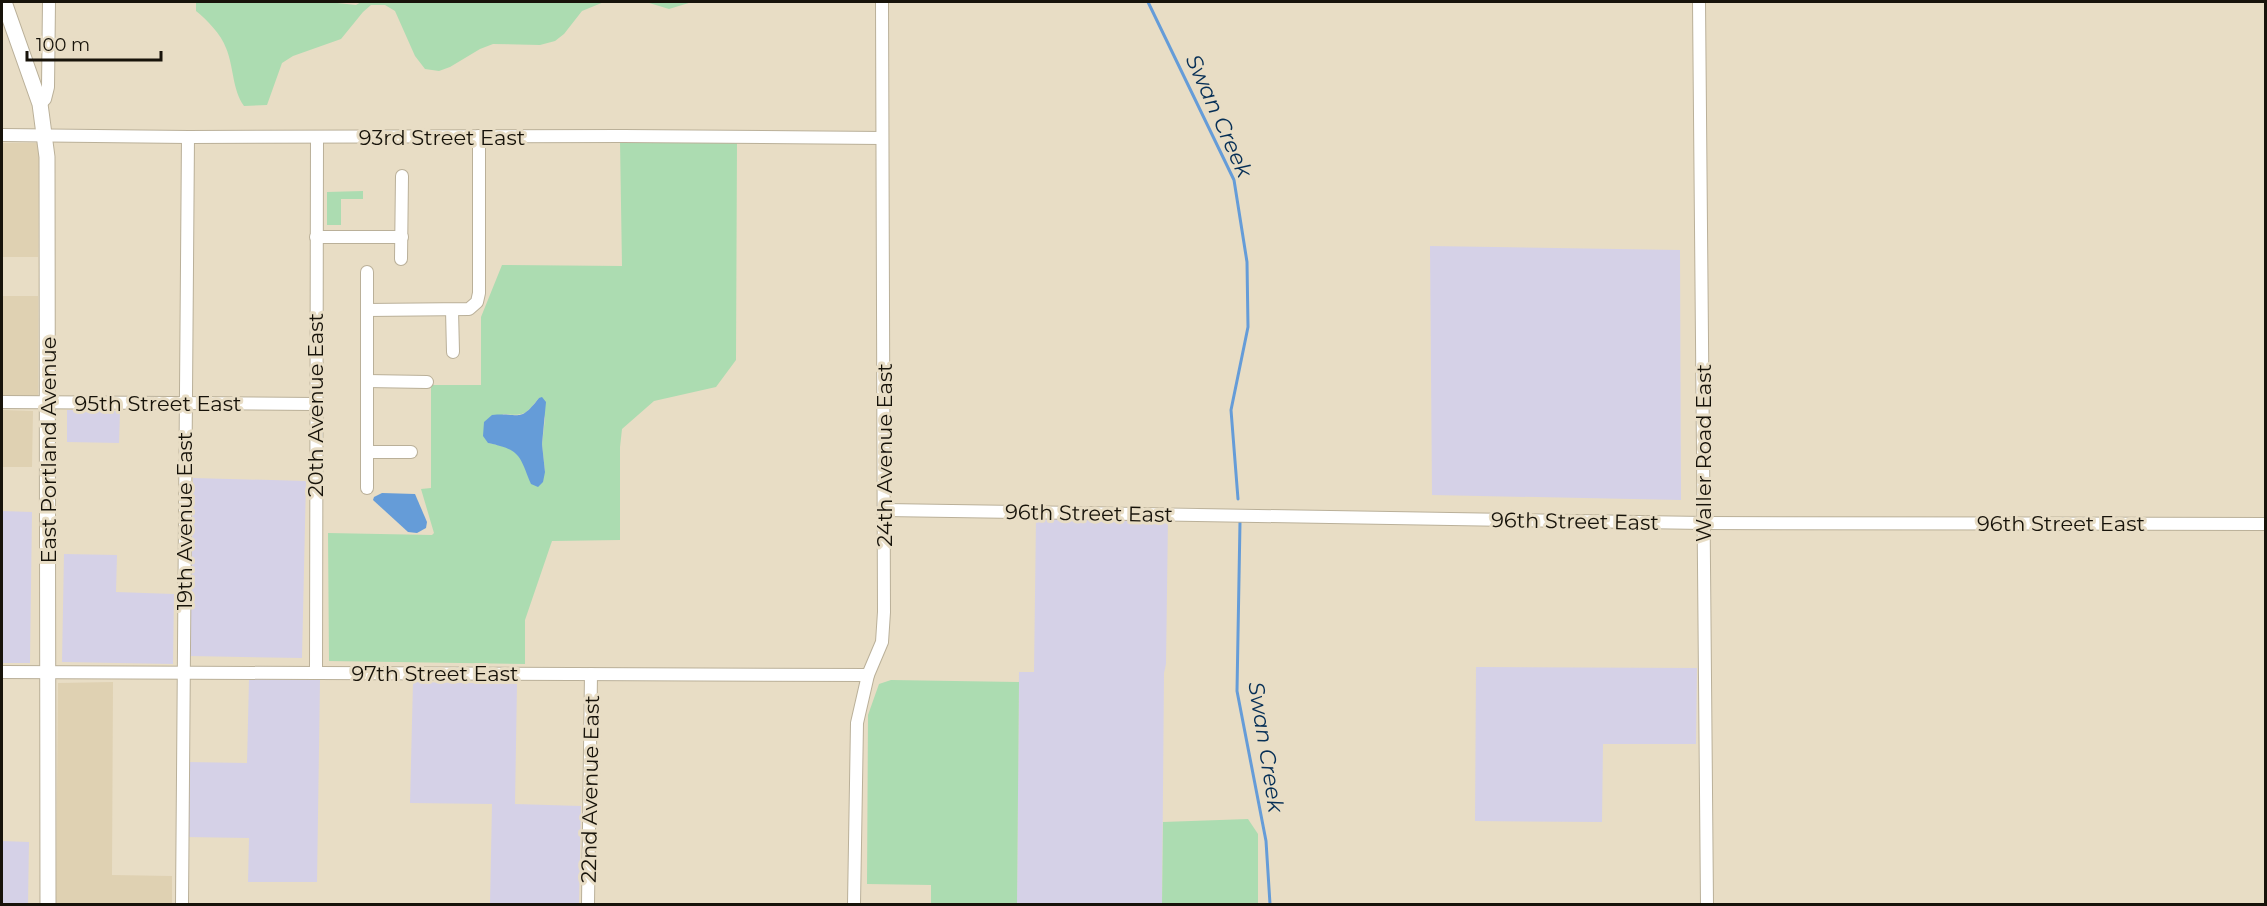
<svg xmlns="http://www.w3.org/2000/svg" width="2267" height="906" viewBox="0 0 2267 906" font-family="Montserrat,sans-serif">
  <rect width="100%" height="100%" fill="#e8ddc5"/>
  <g fill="#dfd1b2">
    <path d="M2,143h37l-1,114h-36z"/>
    <rect x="2" y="296" width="36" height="100"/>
    <path d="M2,410l31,1 -1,56h-30z"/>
    <path d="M113,682l-1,193 60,1v28h-116l2,-221z"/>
  </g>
  <g fill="#d5d1e7">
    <path d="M1430,246l250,4 1,250 -249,-5z"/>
    <path d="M67,410l53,1 -1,32 -52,-1z"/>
    <path d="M193,478l113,3 -4,177 -113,-2z"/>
    <path d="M2,511l30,1 -2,151h-28z"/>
    <path d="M1036,517l132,1 -2,146 -2,9 -2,231h-145l2,-232h15z"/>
    <path d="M64,554l53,1 -1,37 58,2 -1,70 -111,-2z"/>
    <path d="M1476,667l221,1 -1,76h-93l-1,78 -127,-1z"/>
    <path d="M249,679l71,1 -3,202h-69l1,-44 -64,-1 2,-75 60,1z"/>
    <path d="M413,682l104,2 -2,120 66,2 -2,98h-89l2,-100 -82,-1z"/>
    <path d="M2,841l27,1 -1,62h-26z"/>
  </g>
  <g fill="#acdcb1" fill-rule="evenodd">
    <path d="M196,2h132l28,3 5,-3h243l-22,9 -18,23 -9,7 -15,4 -47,-1 -13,5 -30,18 -11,4 -14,-2 -10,-13 -20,-45 -10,-6h-14l-8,7 -22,27 -48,17 -11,7 -15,42 -23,1c-12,-17 -10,-39 -18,-58 -5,-14 -19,-28 -30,-37z"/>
    <path d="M646,2h46l-23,7z"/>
    <path d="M620,141l117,2 -1,217 -20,27 -62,14 -32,28 -2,18v93l-68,1 -27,79v44l-196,-3 -1,-128 104,2 2,-2 -13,-44 10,-1v-103h50v-68l21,-52 120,1zM539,398l6,20 -3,26 3,28c-13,-7 -18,-10 -29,-19 -7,-7 -19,-8 -28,-10l15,-29c22,2 22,1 36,-16z"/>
    <path d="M363,191v8h-22v26h-14v-33z"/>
    <path d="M891,680l128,2 -2,222h-86v-19l-64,-1 1,-169 11,-31z"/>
    <path d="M1248,819l10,15v70h-96l1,-82z"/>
  </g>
  <g fill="#659cd8">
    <path d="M542,397l4,5 -4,42 3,28 -2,10 -5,5 -7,-3c-12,-29 -10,-34 -43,-41l-5,-7 1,-14 8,-7c28,-3 27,9 47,-17z"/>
    <path d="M382,493l33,1 12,28 -1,6 -9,5 -9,-1 -35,-32 1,-3z"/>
  </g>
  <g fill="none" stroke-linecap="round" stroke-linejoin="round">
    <g stroke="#659cd8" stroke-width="3">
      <path d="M1148,2l86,178 13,82 1,65 -17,83 7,89"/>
      <path d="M1240,522l-3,169 29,150 4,63"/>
    </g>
    <defs>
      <g id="minor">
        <path d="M1699,2l8,902"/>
        <path d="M40,104l5,-5 3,-12 1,-85"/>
        <path d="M2,135l186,2 435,-1 259,2"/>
        <path d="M316,237h86"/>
        <path d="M401,259l1,-83"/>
        <path d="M367,310l102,-1 8,-7 2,-9v-157"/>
        <path d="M452,310l1,42"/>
        <path d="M367,381l60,1"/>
        <path d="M2,402l313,2"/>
        <path d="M367,452h44"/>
        <path d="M367,488v-216"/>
        <path d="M885,510l819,13 562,1"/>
        <path d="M2,672l866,3"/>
        <path d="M316,673l1,-536"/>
        <path d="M182,904l6,-767"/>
        <path d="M588,904l3,-230"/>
        <path d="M854,904l3,-181 11,-48 14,-33 2,-30 -2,-610"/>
      </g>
      <path id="major" d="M4,2l36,102 7,53 1,747"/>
    </defs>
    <use href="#minor" stroke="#bab099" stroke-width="14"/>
    <use href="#major" stroke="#bab099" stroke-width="17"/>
    <use href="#minor" stroke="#fff" stroke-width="12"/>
    <use href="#major" stroke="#fff" stroke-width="15"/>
  </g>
  <g text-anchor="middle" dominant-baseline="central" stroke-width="6" stroke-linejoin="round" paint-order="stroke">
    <g font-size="21" fill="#17130a" stroke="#e8ddc5">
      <text x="442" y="137">93rd Street East</text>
      <text x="158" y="403">95th Street East</text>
      <text transform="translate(315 405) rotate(-90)">20th Avenue East</text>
      <text transform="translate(48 450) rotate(-90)">East Portland Avenue</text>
      <text transform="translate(1703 453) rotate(-90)">Waller Road East</text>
      <text transform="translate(884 455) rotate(-90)">24th Avenue East</text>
      <text transform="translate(1089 513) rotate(1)">96th Street East</text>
      <text transform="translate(184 521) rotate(-90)">19th Avenue East</text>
      <text transform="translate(1575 521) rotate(1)">96th Street East</text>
      <text x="2061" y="523">96th Street East</text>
      <text x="435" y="673">97th Street East</text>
      <text transform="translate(590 789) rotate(-89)">22nd Avenue East</text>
    </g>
    <g font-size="22" font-style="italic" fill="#062f56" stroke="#e8ddc5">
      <text transform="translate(1219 116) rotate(66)">Swan Creek</text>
      <text transform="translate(1266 747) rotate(81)">Swan Creek</text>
    </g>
  </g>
  <rect width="2267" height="906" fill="none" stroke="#17130a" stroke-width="6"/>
  <path d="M27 51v9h134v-9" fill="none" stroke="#17130a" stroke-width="3"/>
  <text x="36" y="51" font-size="18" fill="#17130a" stroke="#e8ddc5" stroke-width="4.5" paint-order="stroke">100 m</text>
</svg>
